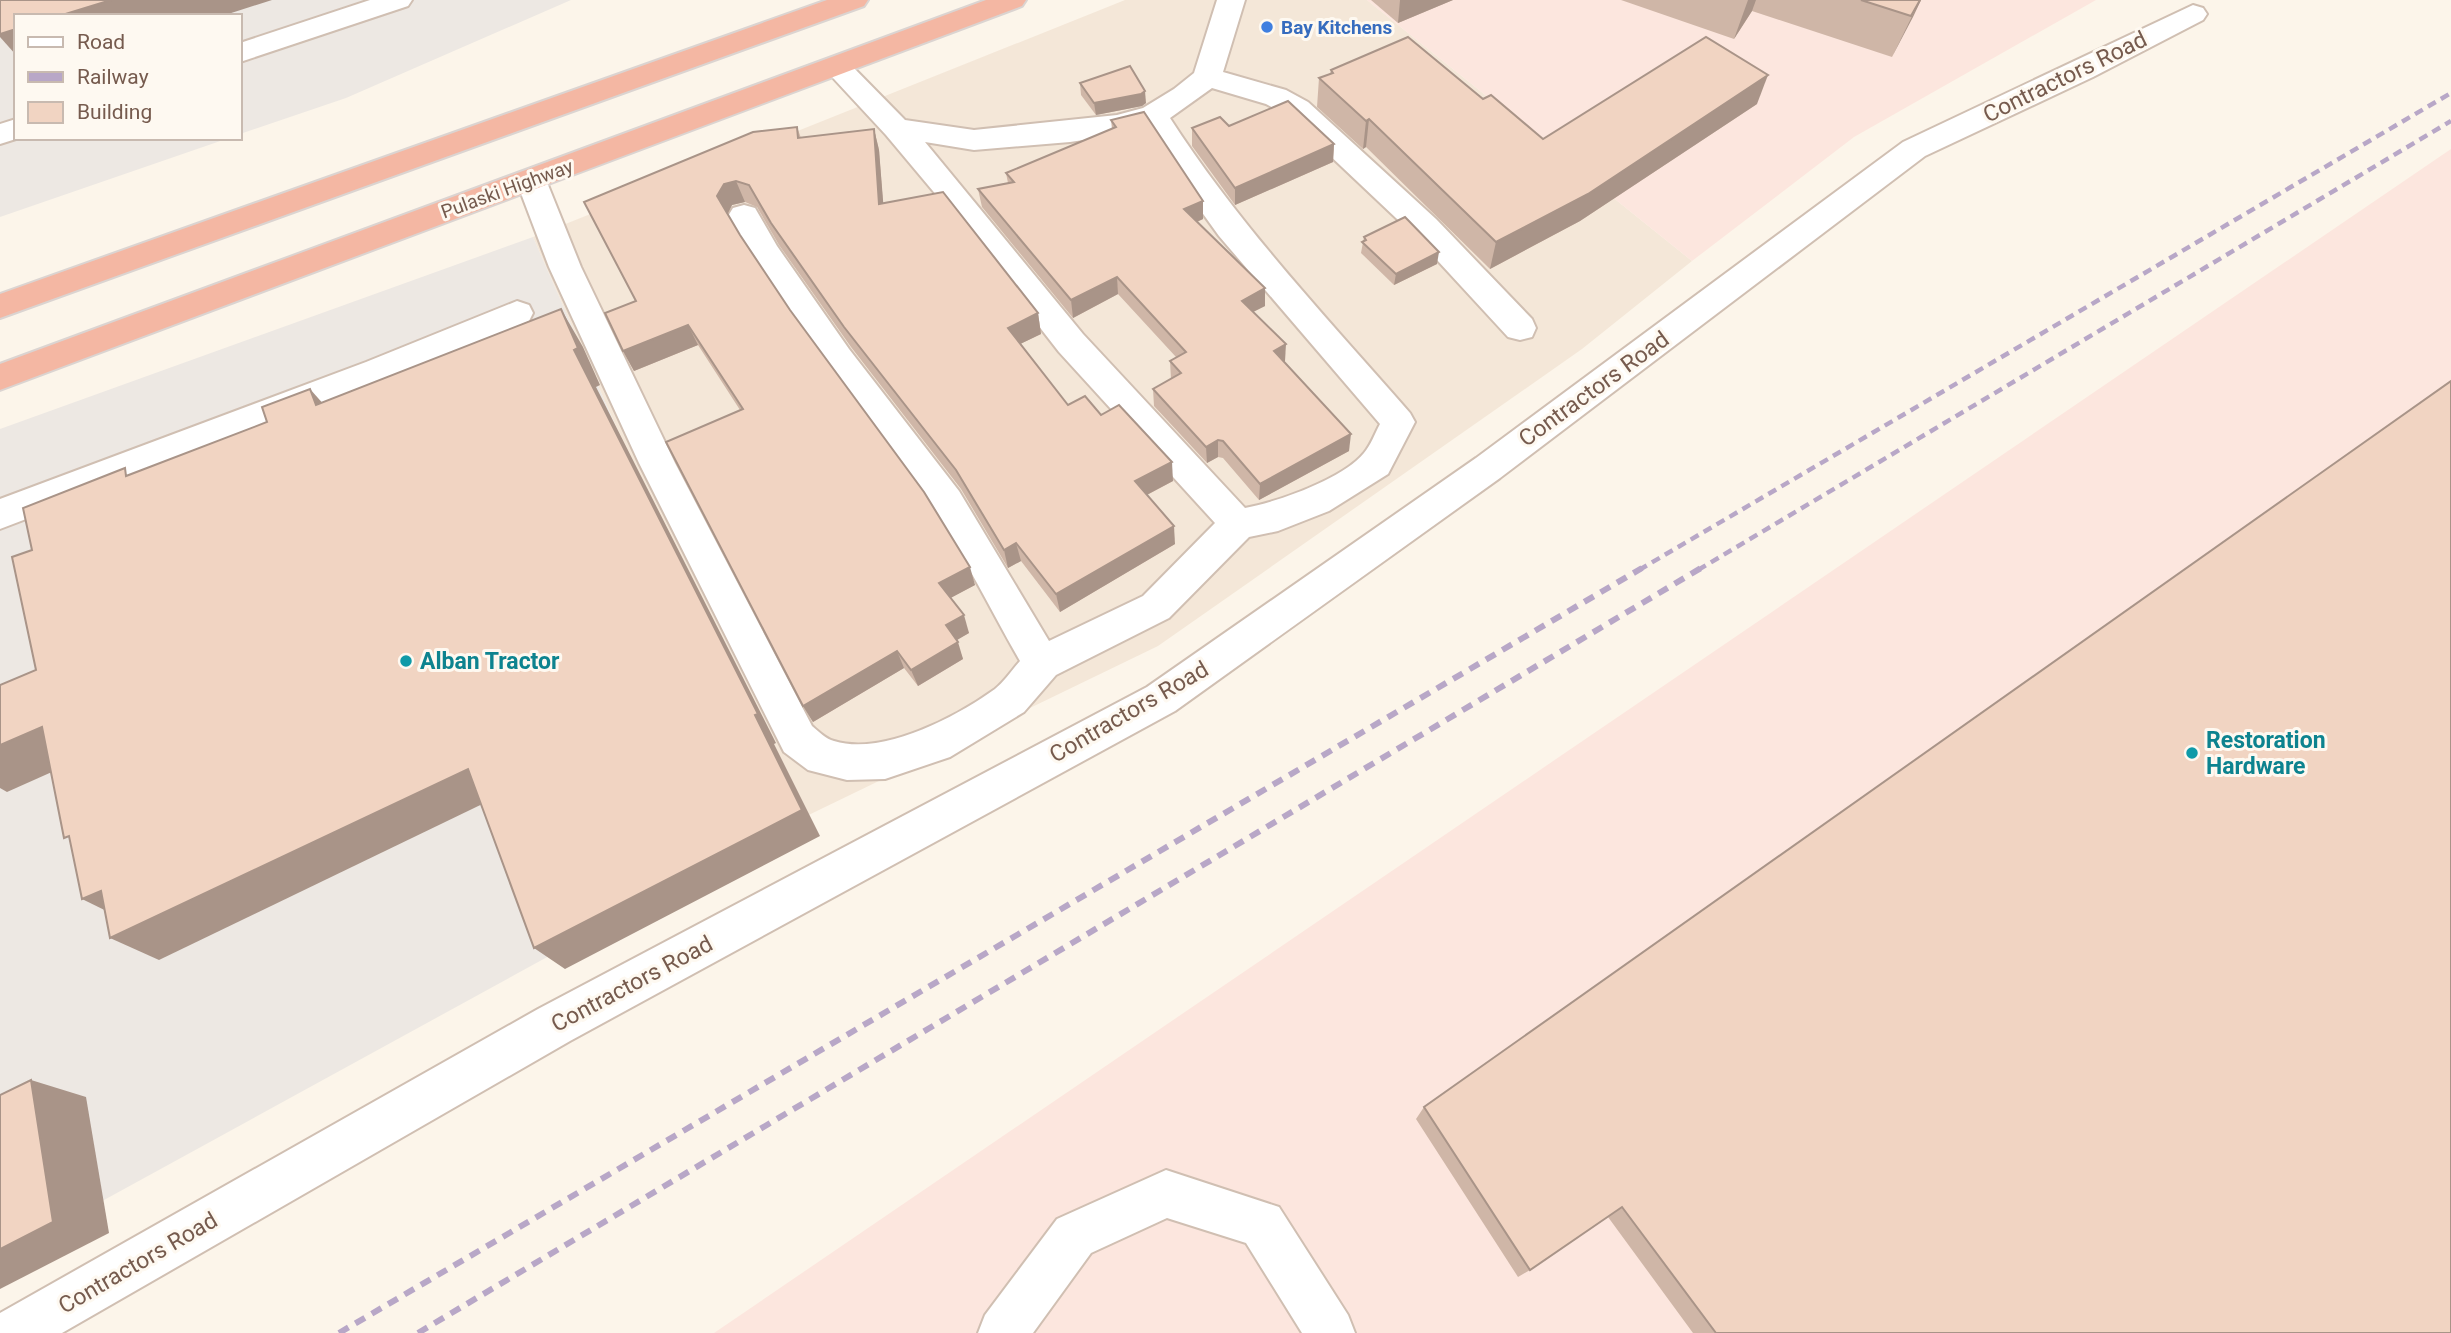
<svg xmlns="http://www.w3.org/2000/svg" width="2451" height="1333" viewBox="0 0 2451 1333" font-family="Roboto,sans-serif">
  <rect width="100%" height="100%" fill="#fcf5ea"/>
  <path fill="#f4e7d8" d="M1125,0h242l325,261 -110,88 -424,297 -368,178 -257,-587z"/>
  <g fill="#fce6de">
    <path d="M1367,0h729l-242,137 -162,124z"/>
    <path d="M2451,149v1184h-1737z"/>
  </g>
  <g fill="#ede8e3">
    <path d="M0,0h571l-225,98 -106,36v-118h-224v122h213l-229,79z"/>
    <path d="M533,237l257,587 -790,433v-828z"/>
  </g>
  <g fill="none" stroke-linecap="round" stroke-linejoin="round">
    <defs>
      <g id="minor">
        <path d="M370,0h42l-4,6 -168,56v-19z"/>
        <path d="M1217,0h28l-22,72 63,18 22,12 128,117 96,100 4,9 -4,9 -12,3 -12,-3 -94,-102 -126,-119 -22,-12 -54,-16 -42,30c69,107 156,199 240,295l5,9 -27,52 -59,37 -51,20 -29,6 -80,81 -113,57 -32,37 -74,45 -65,22 -38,1 -39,-10 -24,-18 -145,-289 -90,-196 -33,-87 4,-7 11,-3 11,3 4,7 35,87 94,196 137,263c7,6 14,13 22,15 49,15 122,-24 161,-52 9,-7 17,-19 25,-28 -29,-50 -55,-105 -88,-152 -70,-98 -144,-188 -204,-293l5,-8 11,-3 11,3 22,38 72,103 110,142 90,150 94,-45 72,-73 -156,-171 -116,-149 -57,-68 -64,-69 4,-6 10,-3 10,3 59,60 69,10 143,-15 26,-7 31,-19 20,-16zM1146,127l32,52 41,57 161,188c-5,9 -9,21 -16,29 -21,26 -87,49 -119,55l-162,-174 -158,-192 49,8 96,-8 47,-7z"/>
        <path d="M2193,5l10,3 4,6 -4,6 -110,57 -168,79 -425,322 -325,233 -605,330 -508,292h-62v-20l538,-304 609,-322 329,-229 427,-316z"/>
        <path d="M16,119v19h3l-19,6v-20z"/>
        <path d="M517,301l12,4 4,8 -4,8 -139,59 -390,149v-30l366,-137z"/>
        <path d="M1166,1170l113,37 69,108 7,18h-53l-56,-90 -79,-25 -76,35 -58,80h-55l7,-18 72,-96z"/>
      </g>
      <g id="highway">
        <path d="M827,0h41l-4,6 -864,312v-24z"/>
        <path d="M986,0h40l-4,6 -1022,384v-26z"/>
      </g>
    </defs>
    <use href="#minor" stroke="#d0bfb2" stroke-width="4"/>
    <use href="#highway" stroke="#dbd4d1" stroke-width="4"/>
    <use href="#minor" fill="#fff" fill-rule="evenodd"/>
    <use href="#highway" fill="#f4b7a3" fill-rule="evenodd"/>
    <g stroke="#b8a7c7" stroke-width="4.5" stroke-dasharray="9 6" stroke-linecap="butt">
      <path d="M1639,570l812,-477"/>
      <path d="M1698,570l753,-449"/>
    </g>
    <g stroke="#b8a7c7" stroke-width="6" stroke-dasharray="11 8" stroke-linecap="butt">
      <path d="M339,1333l1303,-765"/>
      <path d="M418,1333l1283,-765"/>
    </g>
  </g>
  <g fill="#cfb6a7">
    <path d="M1371,0h82l-55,23z"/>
    <path d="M1621,0h300l-29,57 -140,-46 -18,28z"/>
    <path d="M1331,70l152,29 60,40 214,-35 -177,117 -90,48 -124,-122 -3,2 -46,-42 2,-29 11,-4z"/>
    <path d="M1080,83l66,20 -4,3 -46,9 -15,-20z"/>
    <path d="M1111,120l92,99 -6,3 68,84 -12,6 32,49 -1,1 65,89 -90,49 -36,-42 -5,-1 -11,6 -53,-57 -1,-17 18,-10 -1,-18 6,-4 -58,-63 -45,24 -91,-111 -4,-18 30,-6 -2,-10 106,-44z"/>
    <path d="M1229,126l105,18 -1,18 -98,43 -43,-59v-18z"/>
    <path d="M797,127l4,11 73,-9 5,21 4,53 155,110 3,21 -21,10 48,61 33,10 72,66 -26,14 28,49 -115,68 -39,-51 -13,7 -47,-79 -110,-142 -72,-102 -22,-38 -12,-5 -13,3 -4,9 12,21 235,350 -25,13 19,35 -13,7 7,19 -45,27 -14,-18 -91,54 -10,-16 -63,-296 -42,-65 -64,26 -11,-20 13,-50 -52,-99z"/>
    <path d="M1364,237l73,27 -43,21 -33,-32z"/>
    <path d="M1424,1107l1027,226h-758l-85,-116 -78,53 -12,7 -102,-158z"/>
  </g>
  <g fill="#a99488">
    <path d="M111,0h161l-50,16h-163z"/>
    <path d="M1400,0h53l-55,23z"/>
    <path d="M1748,0h8l-4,11 -18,28z"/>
    <path d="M1920,0h1l-8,17 -21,40z"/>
    <path d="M16,29v26l-16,-18v-3z"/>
    <path d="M1768,75l-11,29 -177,117 -90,48 6,-27z"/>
    <path d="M1145,91l1,12 -4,3 -46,9 -2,-12z"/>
    <path d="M1369,119l-3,28 -3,2 3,-28z"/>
    <path d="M874,129l5,21 6,75 -6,-21z"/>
    <path d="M1334,144l-1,18 -98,43v-17z"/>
    <path d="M736,181l9,21 -13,3 -6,12 -9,-21 7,-12z"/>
    <path d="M1203,201v18l-18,8 -1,-18z"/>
    <path d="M1439,252l-2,12 -43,21 2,-11z"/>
    <path d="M1117,277l1,17 -45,24 -2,-18z"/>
    <path d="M1265,288v18l-24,12 1,-17z"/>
    <path d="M561,309l22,38 17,38 -4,2 180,356 -2,1 46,92 -255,133 -31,-21z"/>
    <path d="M1038,313l3,21 -29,14 -4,-20z"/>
    <path d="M688,325l10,20 -64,26 -11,-20z"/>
    <path d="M1286,344l-1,17 -12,7 1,-17z"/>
    <path d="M310,389l32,36 -26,-20z"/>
    <path d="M1351,434l-2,17 -90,49 1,-16z"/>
    <path d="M1218,440v17l-11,6 -1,-16z"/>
    <path d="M1172,462l1,19 -36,19 -2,-19z"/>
    <path d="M1174,526l1,18 -115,68 -4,-18z"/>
    <path d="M1016,543l5,18 -13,7 -4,-18z"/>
    <path d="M970,567l5,18 -30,16 -6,-18z"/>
    <path d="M964,615l5,18 -17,10 -6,-18z"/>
    <path d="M958,642l5,17 -45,27 -7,-16z"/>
    <path d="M897,651l7,17 -91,54 -10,-16z"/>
    <path d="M42,727l48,28 -83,37 -7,-4v-43z"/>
    <path d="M468,769l31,27 -340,164 -49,-22z"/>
    <path d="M101,891l30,32 -49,-24z"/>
    <path d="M31,1080l55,17 23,136 -109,56v-40z"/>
  </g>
  <g fill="#f1d4c2" stroke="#a99488" stroke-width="2">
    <path d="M0,0h111l-52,16h-43v13l-16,5z"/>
    <path d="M1861,0h59l-9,16z"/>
    <path d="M1408,37l75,62 8,-4 52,44 163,-102 62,38 -180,119 -92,48 -127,-123 -3,2 -47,-43 14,-5 -2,-3z"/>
    <path d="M1130,66l15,25 -4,3 -47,9 -14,-20z"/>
    <path d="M1288,101l46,43 -99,44 -43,-60 28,-11 9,9z"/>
    <path d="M1144,112l59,89 -19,8 81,79 -23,13 44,43 -12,7 77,83 -91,50 -37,-43 -5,-1 -12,7 -53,-58 28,-16 -11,-12 16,-9 -69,-75 -46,23 -93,-111 36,-7 -8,-9 110,-46 -5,-7z"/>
    <path d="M797,127l1,11 76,-9 5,75 64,-12 95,121 -30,15 60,77 17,-9 16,19 18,-10 53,57 -37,19 39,45 -118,68 -40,-51 -12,7 -48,-80 -112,-143 -73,-104 -22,-38 -13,-4 -12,3 -7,12 23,39 50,75 134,182 46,75 -31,16 25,32 -18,10 12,17 -47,28 -14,-19 -94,55 -137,-264 77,-33 -55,-84 -65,26 -18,-38 31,-12 -52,-99 169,-70z"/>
    <path d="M1405,217l34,35 -43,22 -34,-32 4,-2 -2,-3z"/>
    <path d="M561,309l17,39 -4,2 184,364 -3,1 47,95 -268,138 -66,-179 -358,169 -9,-47 -19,8 -13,-63 -5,2 -22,-111 -42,18v-60l36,-15 -24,-113 20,-7 -9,-42 102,-40 1,8 141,-54 -5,-15 48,-18 6,16z"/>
    <path d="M2451,381v952h-735l-94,-126 -92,63 -106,-163z"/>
    <path d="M31,1080l22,142 -53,27v-154z"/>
  </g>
  <circle fill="#3f7fe0" stroke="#fef9f1" stroke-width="2.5" cx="1267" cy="27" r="7"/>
  <g fill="#0f9aa8" stroke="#fef9f1" stroke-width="2.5">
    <circle cx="406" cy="661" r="7"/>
    <circle cx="2192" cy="753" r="7"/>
  </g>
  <g text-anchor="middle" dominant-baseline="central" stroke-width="6" stroke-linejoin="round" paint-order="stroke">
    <g font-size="19" font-weight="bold" fill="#366cbe" stroke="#fef9f1" text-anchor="start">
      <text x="1281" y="27">Bay Kitchens</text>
    </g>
    <g font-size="19" fill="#765b4e" stroke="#fef9f1">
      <text transform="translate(507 189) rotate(-20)">Pulaski Highway</text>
    </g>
    <g font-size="23" fill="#765b4e" stroke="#fef9f1">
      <text transform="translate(2065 77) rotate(-26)">Contractors Road</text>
      <text transform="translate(1594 389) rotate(-36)">Contractors Road</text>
      <text transform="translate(1129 712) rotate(-30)">Contractors Road</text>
      <text transform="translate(632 984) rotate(-28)">Contractors Road</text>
      <text transform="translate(138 1263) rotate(-30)">Contractors Road</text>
    </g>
    <g font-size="23" font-weight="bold" fill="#0d838f" stroke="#fef9f1" text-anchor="start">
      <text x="420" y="661">Alban Tractor</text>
      <text x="2206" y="740">Restoration<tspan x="2206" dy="26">Hardware</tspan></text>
    </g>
  </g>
  <rect x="14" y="14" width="228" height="126" fill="#fef9f1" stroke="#c8bab0" stroke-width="2"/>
  <rect x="28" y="37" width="35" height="10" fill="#ffffff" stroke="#c8bab0" stroke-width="2"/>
  <text x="77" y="49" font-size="21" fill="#765b4e">Road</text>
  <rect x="28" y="72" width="35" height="10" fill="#b8a7c7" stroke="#c8bab0" stroke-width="2"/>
  <text x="77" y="84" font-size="21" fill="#765b4e">Railway</text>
  <rect x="28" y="102" width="35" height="21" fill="#f1d4c2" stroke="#c8bab0" stroke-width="2"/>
  <text x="77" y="119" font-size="21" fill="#765b4e">Building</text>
</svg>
